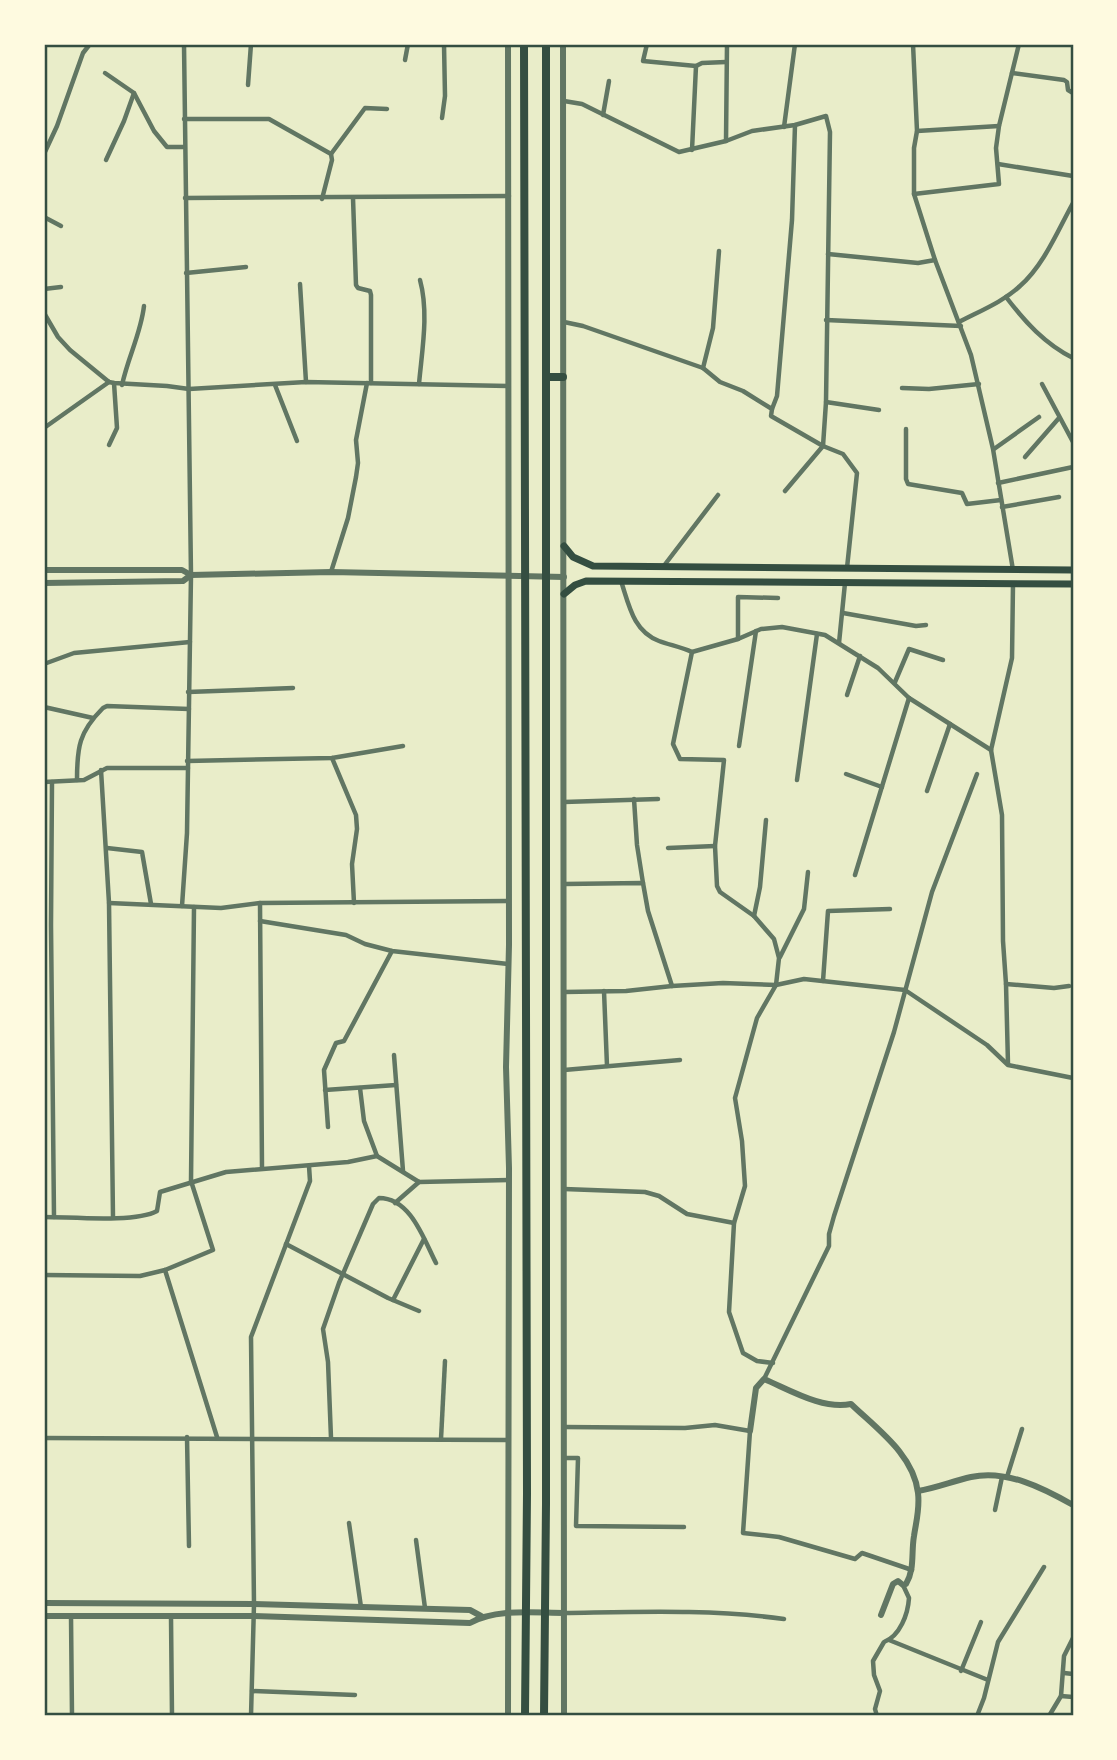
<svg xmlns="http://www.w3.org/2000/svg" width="1117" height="1760" viewBox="0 0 1117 1760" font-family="'Titillium Web',sans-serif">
  <rect width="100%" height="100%" fill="#e9edc9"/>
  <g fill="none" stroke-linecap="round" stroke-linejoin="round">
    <g stroke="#617663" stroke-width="4.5">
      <path d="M647,44l-4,17 53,5 6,-3 24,-1"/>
      <path d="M913,44l4,87 -3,17v46l21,66 36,95 22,94 20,121"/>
      <path d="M405,60l3,-16"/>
      <path d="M105,73l29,20 20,38 13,16h16"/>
      <path d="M1012,73l52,7 3,2 1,8 5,3"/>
      <path d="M248,85l3,-41"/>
      <path d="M564,101l18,3 97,48 47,-11 26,-10 43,-6 31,-9 4,16 -4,270 -3,44 -38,45"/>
      <path d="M603,115l6,-34"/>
      <path d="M442,118l3,-22 -1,-52"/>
      <path d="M184,119h85l62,35"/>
      <path d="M784,127l11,-83"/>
      <path d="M917,131l82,-5"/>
      <path d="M726,141l1,-97"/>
      <path d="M692,150l4,-84"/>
      <path d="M44,154l13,-28 26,-73 7,-9"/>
      <path d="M106,160l18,-39 10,-28"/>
      <path d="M998,164l75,12"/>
      <path d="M914,194l85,-10 -3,-36 3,-22 20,-82"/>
      <path d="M185,198l324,-2"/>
      <path d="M353,198l3,87 2,3 12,3 1,4v88"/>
      <path d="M322,199l10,-39 -1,-6 34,-46 22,1"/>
      <path d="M44,217l17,9"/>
      <path d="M828,254l90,9 17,-3"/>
      <path d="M186,273l60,-6"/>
      <path d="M300,284l6,98"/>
      <path d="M44,289l17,-2"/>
      <path d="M1006,297c19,25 39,47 67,61"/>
      <path d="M44,313l14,24 12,13 39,32 5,1 53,3 22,3 117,-7 202,4"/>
      <path d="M826,320l135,6"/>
      <path d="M564,322l19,4 120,42 17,14 23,9 29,18 -1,7 52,30 20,8 14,19 -10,95"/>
      <path d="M959,322c21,-11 44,-20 61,-36 24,-21 38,-56 53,-83"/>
      <path d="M703,368l10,-40 6,-77"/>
      <path d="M419,384c3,-34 10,-71 1,-104"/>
      <path d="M1042,384l31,58"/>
      <path d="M122,385c6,-28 19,-52 22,-79"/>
      <path d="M275,385l22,56"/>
      <path d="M902,388l27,1 50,-5"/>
      <path d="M826,402l53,8"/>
      <path d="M772,409l5,-13 15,-176 3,-95"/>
      <path d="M44,428l65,-46"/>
      <path d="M906,429v50l2,5 54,9 5,11 34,-4"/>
      <path d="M109,445l8,-17 -3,-45"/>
      <path d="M994,449l45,-32"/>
      <path d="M1025,457l34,-39"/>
      <path d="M998,483l75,-16"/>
      <path d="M1002,507l57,-10"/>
      <path d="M663,567l55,-72"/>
      <path d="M331,572l17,-54 8,-41 2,-14 -2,-23 11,-57"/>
      <path d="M621,581c8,24 12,50 38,60 11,4 22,6 33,11l46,-13 23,-10 21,-2 43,8 53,33 31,30 82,52"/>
      <path d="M843,613l73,13 10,-1"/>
      <path d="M738,639v-42l40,1"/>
      <path d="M839,643l6,-60"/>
      <path d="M692,652l-19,92 7,15 44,1 -9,86 2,40 3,6 34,24 20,23 5,19 -3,27 -19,33 -22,80 7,43 3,45 -11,37 -5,89 14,41 14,8 16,2"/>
      <path d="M44,664l30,-11 116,-11"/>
      <path d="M895,682l14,-33 34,11"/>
      <path d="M188,692l105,-4"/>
      <path d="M847,695l13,-39"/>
      <path d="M44,707l49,11"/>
      <path d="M739,746l17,-115"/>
      <path d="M332,758l24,57 1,14 -5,35 2,39"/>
      <path d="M187,761l145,-3 71,-12"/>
      <path d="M101,770l8,133 4,314"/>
      <path d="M846,774l36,13"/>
      <path d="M77,780c0,-33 2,-48 26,-72l4,-2 82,3"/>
      <path d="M797,780l20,-146"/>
      <path d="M44,782l40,-2 23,-12h81"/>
      <path d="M52,782l-1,143 3,292"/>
      <path d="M927,791l23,-67"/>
      <path d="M634,799l3,46 6,38"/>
      <path d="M564,802l94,-3"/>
      <path d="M107,848l35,4 9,52"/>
      <path d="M668,848l47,-2"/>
      <path d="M855,875l54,-177"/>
      <path d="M564,884l79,-1 5,28 24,75"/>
      <path d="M109,903l112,5 39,-5 248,-2"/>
      <path d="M260,903l2,265"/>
      <path d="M182,906l5,-73 4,-258 -7,-531"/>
      <path d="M754,916l6,-29 6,-67"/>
      <path d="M260,921l86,14 19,9 27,7 116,13"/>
      <path d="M780,957l24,-48 4,-37"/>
      <path d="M823,981l5,-70 62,-2"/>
      <path d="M1006,984l48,4 15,-2"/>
      <path d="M604,991l3,75"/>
      <path d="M564,992l62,-1 46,-5 51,-3 53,2 28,-6 101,11 82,55 21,20 65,13"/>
      <path d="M394,1055l9,116"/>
      <path d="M1008,1064l-2,-80 -3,-43 -1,-126 -11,-65 21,-92 1,-74"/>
      <path d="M564,1070l116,-10"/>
      <path d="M360,1088l4,33 13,35"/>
      <path d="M325,1090l71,-5"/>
      <path d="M328,1127l-4,-57 12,-27 8,-2 48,-90"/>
      <path d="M564,1189l81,3 14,4 28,18 47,9"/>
      <path d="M395,1203l24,-21"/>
      <path d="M44,1217c27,0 91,6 113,-6l3,-19 66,-20 122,-10 29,-6 42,26 90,-2"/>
      <path d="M286,1244l102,54 31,13"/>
      <path d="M165,1270l52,167"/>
      <path d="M44,1275l96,1 25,-6 48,-20 -22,-69 3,-274"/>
      <path d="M393,1300l31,-61"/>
      <path d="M764,1379l65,-133v-12l5,-18 60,-184 38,-140 45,-118"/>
      <path d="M564,1427l121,1 30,-3 35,6 -7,102 36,4 76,22 7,-6 50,17"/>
      <path d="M187,1437l2,109"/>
      <path d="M44,1438l464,2"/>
      <path d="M331,1438l-3,-76 -5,-33 16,-46 34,-79 6,-6c32,0 45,42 57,65"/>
      <path d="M441,1439l4,-78"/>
      <path d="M564,1458h14l-2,68 108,1"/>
      <path d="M1007,1477l15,-48"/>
      <path d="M995,1510l7,-33"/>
      <path d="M349,1523l12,84"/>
      <path d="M416,1540l9,68"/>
      <path d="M564,1613c74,-1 147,-4 220,6"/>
      <path d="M71,1616l1,100"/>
      <path d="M171,1617l1,99"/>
      <path d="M889,1640l99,40"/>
      <path d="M961,1671l20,-49"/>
      <path d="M1064,1673l9,1"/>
      <path d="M252,1691l103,4"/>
      <path d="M1061,1696l12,1"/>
      <path d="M251,1716l3,-112 -3,-267 59,-156 -1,-15"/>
      <path d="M877,1716l-2,-7 5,-18 -6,-16 -1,-14 11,-19c16,-6 24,-28 25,-44l-6,-13"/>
      <path d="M977,1716l7,-18 14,-56 46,-75"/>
      <path d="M1049,1716l12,-20 3,-40 9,-18"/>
    </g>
    <g stroke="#617663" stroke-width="6">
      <path d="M563,44l1,1672"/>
      <path d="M44,570h138l9,5 140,-3 233,5"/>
      <path d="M44,583l139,-2 8,-6"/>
      <path d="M750,1431l6,-43 8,-9c26,11 59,31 87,25 26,25 63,51 67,89 2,16 -2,29 -4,43 -3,17 1,33 -8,48l-3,1 -5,-4 -5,3 -12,31"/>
      <path d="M918,1491c18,-3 35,-10 53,-14 35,-8 72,11 102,28"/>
      <path d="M44,1603l210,1 216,6 11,6"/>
      <path d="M44,1616h210l216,7c26,-15 65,-10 94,-10"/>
      <path d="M508,1716l1,-548 -3,-101 3,-122 -1,-901"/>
    </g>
    <g stroke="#344e41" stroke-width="7">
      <path d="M564,546l9,11 20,9 480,4"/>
      <path d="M564,594l11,-9 11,-4 487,3"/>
    </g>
    <g stroke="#344e41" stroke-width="8">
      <path d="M524,44l3,1449 -2,223"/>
      <path d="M546,377h17"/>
      <path d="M544,1716l2,-212v-1460"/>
    </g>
  </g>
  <rect width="1117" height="1760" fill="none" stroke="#fefae0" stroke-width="91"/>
  <rect x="46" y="46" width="1026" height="1668" fill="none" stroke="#344e41" stroke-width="2.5"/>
</svg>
